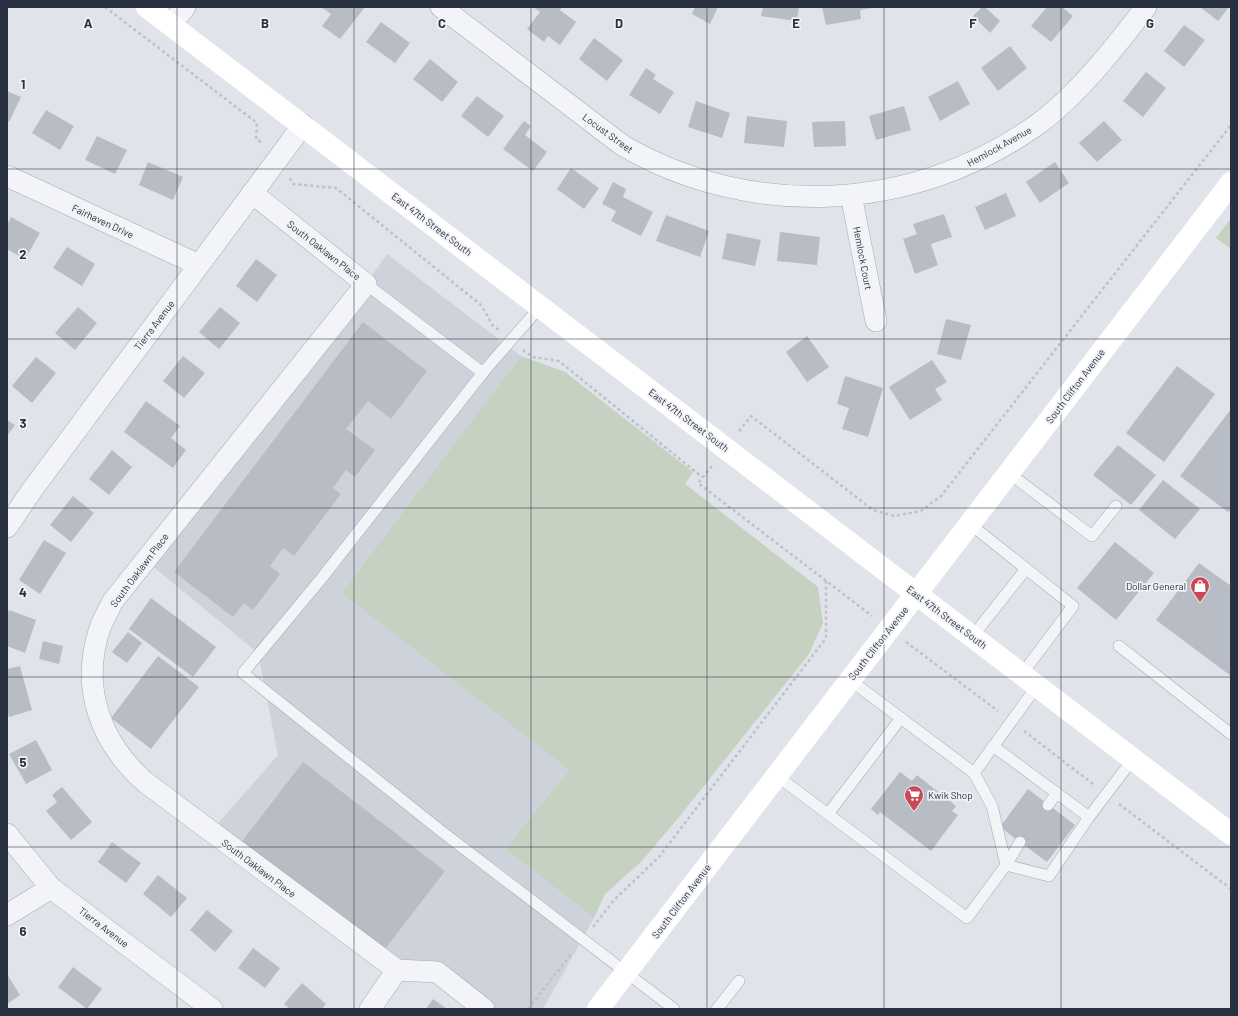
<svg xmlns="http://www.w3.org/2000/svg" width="1238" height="1016" viewBox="0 0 1238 1016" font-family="Barlow,sans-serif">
  <rect width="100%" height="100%" fill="#e0e3e9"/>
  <path fill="#ced2db" d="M387,254l134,102 -178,237 226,177 -64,79 89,69 -51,91h-59l-41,-32 -46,-7 -182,-143 63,-72 -20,-102 -113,-93 221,-276z"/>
  <g fill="#c5d2c2">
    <path d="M1231,218v31l-15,-11z"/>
    <path d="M521,356l44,16 128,100 -8,12 133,103 5,36 -14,31 -129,162 -39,46 -36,32 -11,24 -89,-69 64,-79 -227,-177z"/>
  </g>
  <g fill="#b8bcc5">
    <path d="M321,7h44l-25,32 -18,-13 9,-12z"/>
    <path d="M533,7h29l-2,3 16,12 -16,23 -12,-9 -4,6 -17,-13 13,-17z"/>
    <path d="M695,7h23l-8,17 -18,-10z"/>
    <path d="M763,7h36l-2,14 -36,-5z"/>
    <path d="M822,7h50v1l-12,2 1,9 -35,6z"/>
    <path d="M982,7h3l15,14 -10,12 -17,-17z"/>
    <path d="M1047,7h15l11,9 -22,26 -20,-16z"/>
    <path d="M1200,7h29l-11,14z"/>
    <path d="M381,22l29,21 -15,20 -29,-21z"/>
    <path d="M1184,25l21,15 -21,27 -20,-16z"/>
    <path d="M594,38l29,22 -16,21 -28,-22z"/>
    <path d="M1010,46l17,22 -29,23 -17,-23z"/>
    <path d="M430,59l28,23 -16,20 -29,-23z"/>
    <path d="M646,68l10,7 -3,4 21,13 -14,22 -31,-19z"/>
    <path d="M1146,72l20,16 -23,29 -20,-16z"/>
    <path d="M958,81l12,23 -30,17 -12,-24z"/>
    <path d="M7,91l14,6 -12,25 -2,-1z"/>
    <path d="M477,96l27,20 -16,21 -27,-21z"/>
    <path d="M696,101l34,12 -8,25 -34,-11z"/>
    <path d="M904,106l7,24 -35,10 -7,-24z"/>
    <path d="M46,110l28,16 -14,24 -28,-17z"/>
    <path d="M747,116l40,5 -3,26 -40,-4z"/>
    <path d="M524,121l7,5 -6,9 22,17 -14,19 -30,-22z"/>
    <path d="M845,121l1,25 -32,1 -2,-25z"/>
    <path d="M1104,121l18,19 -25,22 -18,-19z"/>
    <path d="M97,136l30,14 -12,24 -30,-14z"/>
    <path d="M148,162l35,15 -10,23 -34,-15z"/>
    <path d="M1055,162l14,21 -29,20 -14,-21z"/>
    <path d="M571,168l28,20 -15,21 -27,-20z"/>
    <path d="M613,182l13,7 -3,8 30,15 -12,24 -30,-15 5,-10 -14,-7z"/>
    <path d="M1006,193l10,23 -31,14 -10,-23z"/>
    <path d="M944,214l8,23 -21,7 7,21 -23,9 -12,-35 14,-5 -4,-10z"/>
    <path d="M666,215l43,16 -9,26 -44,-16z"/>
    <path d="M11,217l29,16 -15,26 -18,-10v-24z"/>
    <path d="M780,232l40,5 -3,28 -40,-4z"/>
    <path d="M727,233l34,7 -6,26 -33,-7z"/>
    <path d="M67,247l28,17 -13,22 -29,-18z"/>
    <path d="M256,259l21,16 -20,27 -21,-16z"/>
    <path d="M78,307l19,16 -22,27 -20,-17z"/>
    <path d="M220,307l20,16 -21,26 -20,-17z"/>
    <path d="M946,319l25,6 -10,35 -24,-6z"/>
    <path d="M363,322l64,49 -36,48 -23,-18 -22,28 29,21 -20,27 -9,-7 -13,18 8,6 -47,62 -11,-8 -13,18 10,8 -27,36 -9,-7 -11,14 -59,-45z"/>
    <path d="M807,336l22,31 -22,15 -21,-30z"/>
    <path d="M183,356l22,17 -21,25 -21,-17z"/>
    <path d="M36,357l20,16 -24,30 -20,-17z"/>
    <path d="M932,360l15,22 -12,7 7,11 -32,20 -21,-33z"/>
    <path d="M1177,366l38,28 -51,68 -38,-29z"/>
    <path d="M845,376l38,12 -15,49 -26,-8 7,-21 -12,-4z"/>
    <path d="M146,401l34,25 -9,12 15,12 -13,18 -49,-36z"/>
    <path d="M1231,409v100l-3,3 -48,-36z"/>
    <path d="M7,420l8,5 -8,11z"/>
    <path d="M1118,445l38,30 -25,30 -38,-30z"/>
    <path d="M112,450l20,17 -23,28 -20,-16z"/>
    <path d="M1163,480l37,29 -25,30 -36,-29z"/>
    <path d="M73,496l21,17 -23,29 -21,-17z"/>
    <path d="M44,540l22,13 -26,41 -21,-14z"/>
    <path d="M1115,542l39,31 -38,47 -39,-32z"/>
    <path d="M1199,563l32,23v90l-75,-56z"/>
    <path d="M151,598l65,49 -23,30 -64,-48z"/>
    <path d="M9,610l27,10 -11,33 -18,-7v-30z"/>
    <path d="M128,632l14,11 -15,20 -15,-11z"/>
    <path d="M43,641l20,5 -4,18 -20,-5z"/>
    <path d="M158,656l41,31 -48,62 -40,-31z"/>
    <path d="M20,666l12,44 -23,7 -2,-9v-39z"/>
    <path d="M36,740l16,30 -26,14 -17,-30z"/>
    <path d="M303,762l142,109 -63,82 -142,-109z"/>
    <path d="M900,772l12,9 5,-6 39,31 -4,5 6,4 -27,36 -51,-39 -2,3 -7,-6z"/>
    <path d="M62,787l30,35 -21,18 -25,-29 11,-9 -5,-7z"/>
    <path d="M1028,789l47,36 -28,37 -47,-35z"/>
    <path d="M112,842l29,21 -15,20 -28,-21z"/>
    <path d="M158,875l29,23 -16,19 -28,-23z"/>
    <path d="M207,910l26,21 -18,21 -25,-22z"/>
    <path d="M253,948l27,20 -15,20 -27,-20z"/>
    <path d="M73,967l29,22 -15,20 -29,-22z"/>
    <path d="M7,974l13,21 -13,9z"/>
    <path d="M302,983l24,21 -4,5h-32l-6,-5z"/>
    <path d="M433,999l14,10h-21z"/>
  </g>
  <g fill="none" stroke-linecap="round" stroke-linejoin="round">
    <defs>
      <g id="lane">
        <path d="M366,284l117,89"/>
        <path d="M540,307l-55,63 -164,209 -78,94 198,158 233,178"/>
        <path d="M1009,473l83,63 24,-30"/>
        <path d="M970,524l103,82 -51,68"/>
        <path d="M972,637l54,-68"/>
        <path d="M1119,646l112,88"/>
        <path d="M850,680l124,93 63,-87"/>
        <path d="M993,746l96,71 44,-58"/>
        <path d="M777,776l190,142 39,-53 -14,-59 -18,-33"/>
        <path d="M1048,805l9,-12"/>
        <path d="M828,814l73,-96"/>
        <path d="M1020,842l-14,23 43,11 40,-59"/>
        <path d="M717,1009l22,-28"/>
      </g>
      <g id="street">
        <path d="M441,7l181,138c130,76 294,67 416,-21 40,-29 78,-78 108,-117"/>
        <path d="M171,25l14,-18"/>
        <path d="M7,176l192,89"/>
        <path d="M252,193l114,91 -253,317c-4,9 -10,18 -13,27 -20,59 0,114 45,154l252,188 40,2 47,37"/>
        <path d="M851,195l25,126"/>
        <path d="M7,527l25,-37 271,-365"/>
        <path d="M7,834l44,54 161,121"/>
        <path d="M7,915l44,-27"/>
        <path d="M370,1009l27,-39"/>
      </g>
    </defs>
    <use href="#lane" stroke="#a5aab3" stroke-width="12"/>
    <use href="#street" stroke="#a5aab3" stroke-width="22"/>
    <g stroke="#bec1c7" stroke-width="2.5" stroke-dasharray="3 3" stroke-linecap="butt">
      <path d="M105,7l152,116 -1,16 6,4"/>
      <path d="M290,178l3,6 43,4 145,117 12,21 6,4"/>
      <path d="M523,350l10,7 26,4 143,116"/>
      <path d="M739,431l12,-15 122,94 21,6 27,-5 20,-15 290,-371"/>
      <path d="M712,466l-14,17 174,133"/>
      <path d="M906,642l92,69"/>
      <path d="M1024,731l69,53"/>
      <path d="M1119,804l112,85"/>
      <path d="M593,927l21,-27 45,-43 167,-219v-57"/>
      <path d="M528,1009l44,-56"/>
    </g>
    <use href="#lane" stroke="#f3f4f7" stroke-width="11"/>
    <use href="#street" stroke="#f3f4f7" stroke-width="21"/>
    <g stroke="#fff" stroke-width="22">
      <path d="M147,7l1084,827"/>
      <path d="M598,1009l633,-826"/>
    </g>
  </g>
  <path fill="none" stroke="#293040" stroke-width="1" stroke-opacity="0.55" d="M177,7v1002M354,7v1002M531,7v1002M707,7v1002M884,7v1002M1061,7v1002M7,169h1224M7,339h1224M7,508h1224M7,677h1224M7,847h1224"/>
  <defs>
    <symbol id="shop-pin" viewBox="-11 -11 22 30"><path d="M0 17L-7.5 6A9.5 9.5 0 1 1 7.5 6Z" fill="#ca4957" stroke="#f0f2f6"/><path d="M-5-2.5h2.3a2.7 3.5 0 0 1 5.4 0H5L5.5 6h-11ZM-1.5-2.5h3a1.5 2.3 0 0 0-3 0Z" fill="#fff"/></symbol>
    <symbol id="supermarket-pin" viewBox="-11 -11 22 30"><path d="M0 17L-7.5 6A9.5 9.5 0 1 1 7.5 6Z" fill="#ca4957" stroke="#f0f2f6"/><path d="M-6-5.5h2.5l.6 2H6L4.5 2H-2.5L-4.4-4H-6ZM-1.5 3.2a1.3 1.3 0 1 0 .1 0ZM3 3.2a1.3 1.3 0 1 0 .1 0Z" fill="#fff"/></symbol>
  </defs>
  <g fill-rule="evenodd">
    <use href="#shop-pin" x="1189" y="575" width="22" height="30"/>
    <use href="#supermarket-pin" x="903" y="784" width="22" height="30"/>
  </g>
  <g text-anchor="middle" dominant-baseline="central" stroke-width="3.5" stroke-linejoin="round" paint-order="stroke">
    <g font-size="10" fill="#293040" stroke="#f0f2f6">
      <text transform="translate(608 133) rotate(36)">Locust Street</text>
      <text transform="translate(999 146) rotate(-29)">Hemlock Avenue</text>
      <text transform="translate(103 221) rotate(25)">Fairhaven Drive</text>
      <text transform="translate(432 224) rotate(37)">East 47th Street South</text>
      <text transform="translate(324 250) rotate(38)">South Oaklawn Place</text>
      <text transform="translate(863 258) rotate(79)">Hemlock Court</text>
      <text transform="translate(154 325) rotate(-53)">Tierra Avenue</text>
      <text transform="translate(1075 386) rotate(-53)">South Clifton Avenue</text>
      <text transform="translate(689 420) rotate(37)">East 47th Street South</text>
      <text transform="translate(139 570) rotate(-53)">South Oaklawn Place</text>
      <text transform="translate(947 617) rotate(37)">East 47th Street South</text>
      <text transform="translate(878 643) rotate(-52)">South Clifton Avenue</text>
      <text transform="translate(259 868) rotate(37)">South Oaklawn Place</text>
      <text transform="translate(681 901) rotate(-53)">South Clifton Avenue</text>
      <text transform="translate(104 927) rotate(37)">Tierra Avenue</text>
    </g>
    <g font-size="10" fill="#293040" stroke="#f0f2f6" text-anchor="end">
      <text x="1186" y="586">Dollar General</text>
      <text x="928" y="795" text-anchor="start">Kwik Shop</text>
    </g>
  </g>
  <g font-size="13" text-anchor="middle" font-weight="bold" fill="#293040" stroke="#f0f2f6" stroke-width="3.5" stroke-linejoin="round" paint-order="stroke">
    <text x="88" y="28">A</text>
    <text x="265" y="28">B</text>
    <text x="442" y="28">C</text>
    <text x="619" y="28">D</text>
    <text x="796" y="28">E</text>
    <text x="973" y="28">F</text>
    <text x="1150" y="28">G</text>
    <text x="23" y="89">1</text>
    <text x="23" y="259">2</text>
    <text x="23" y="428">3</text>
    <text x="23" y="597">4</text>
    <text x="23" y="767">5</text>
    <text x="23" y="936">6</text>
  </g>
  <rect width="1238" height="1016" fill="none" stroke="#293040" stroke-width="16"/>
</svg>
